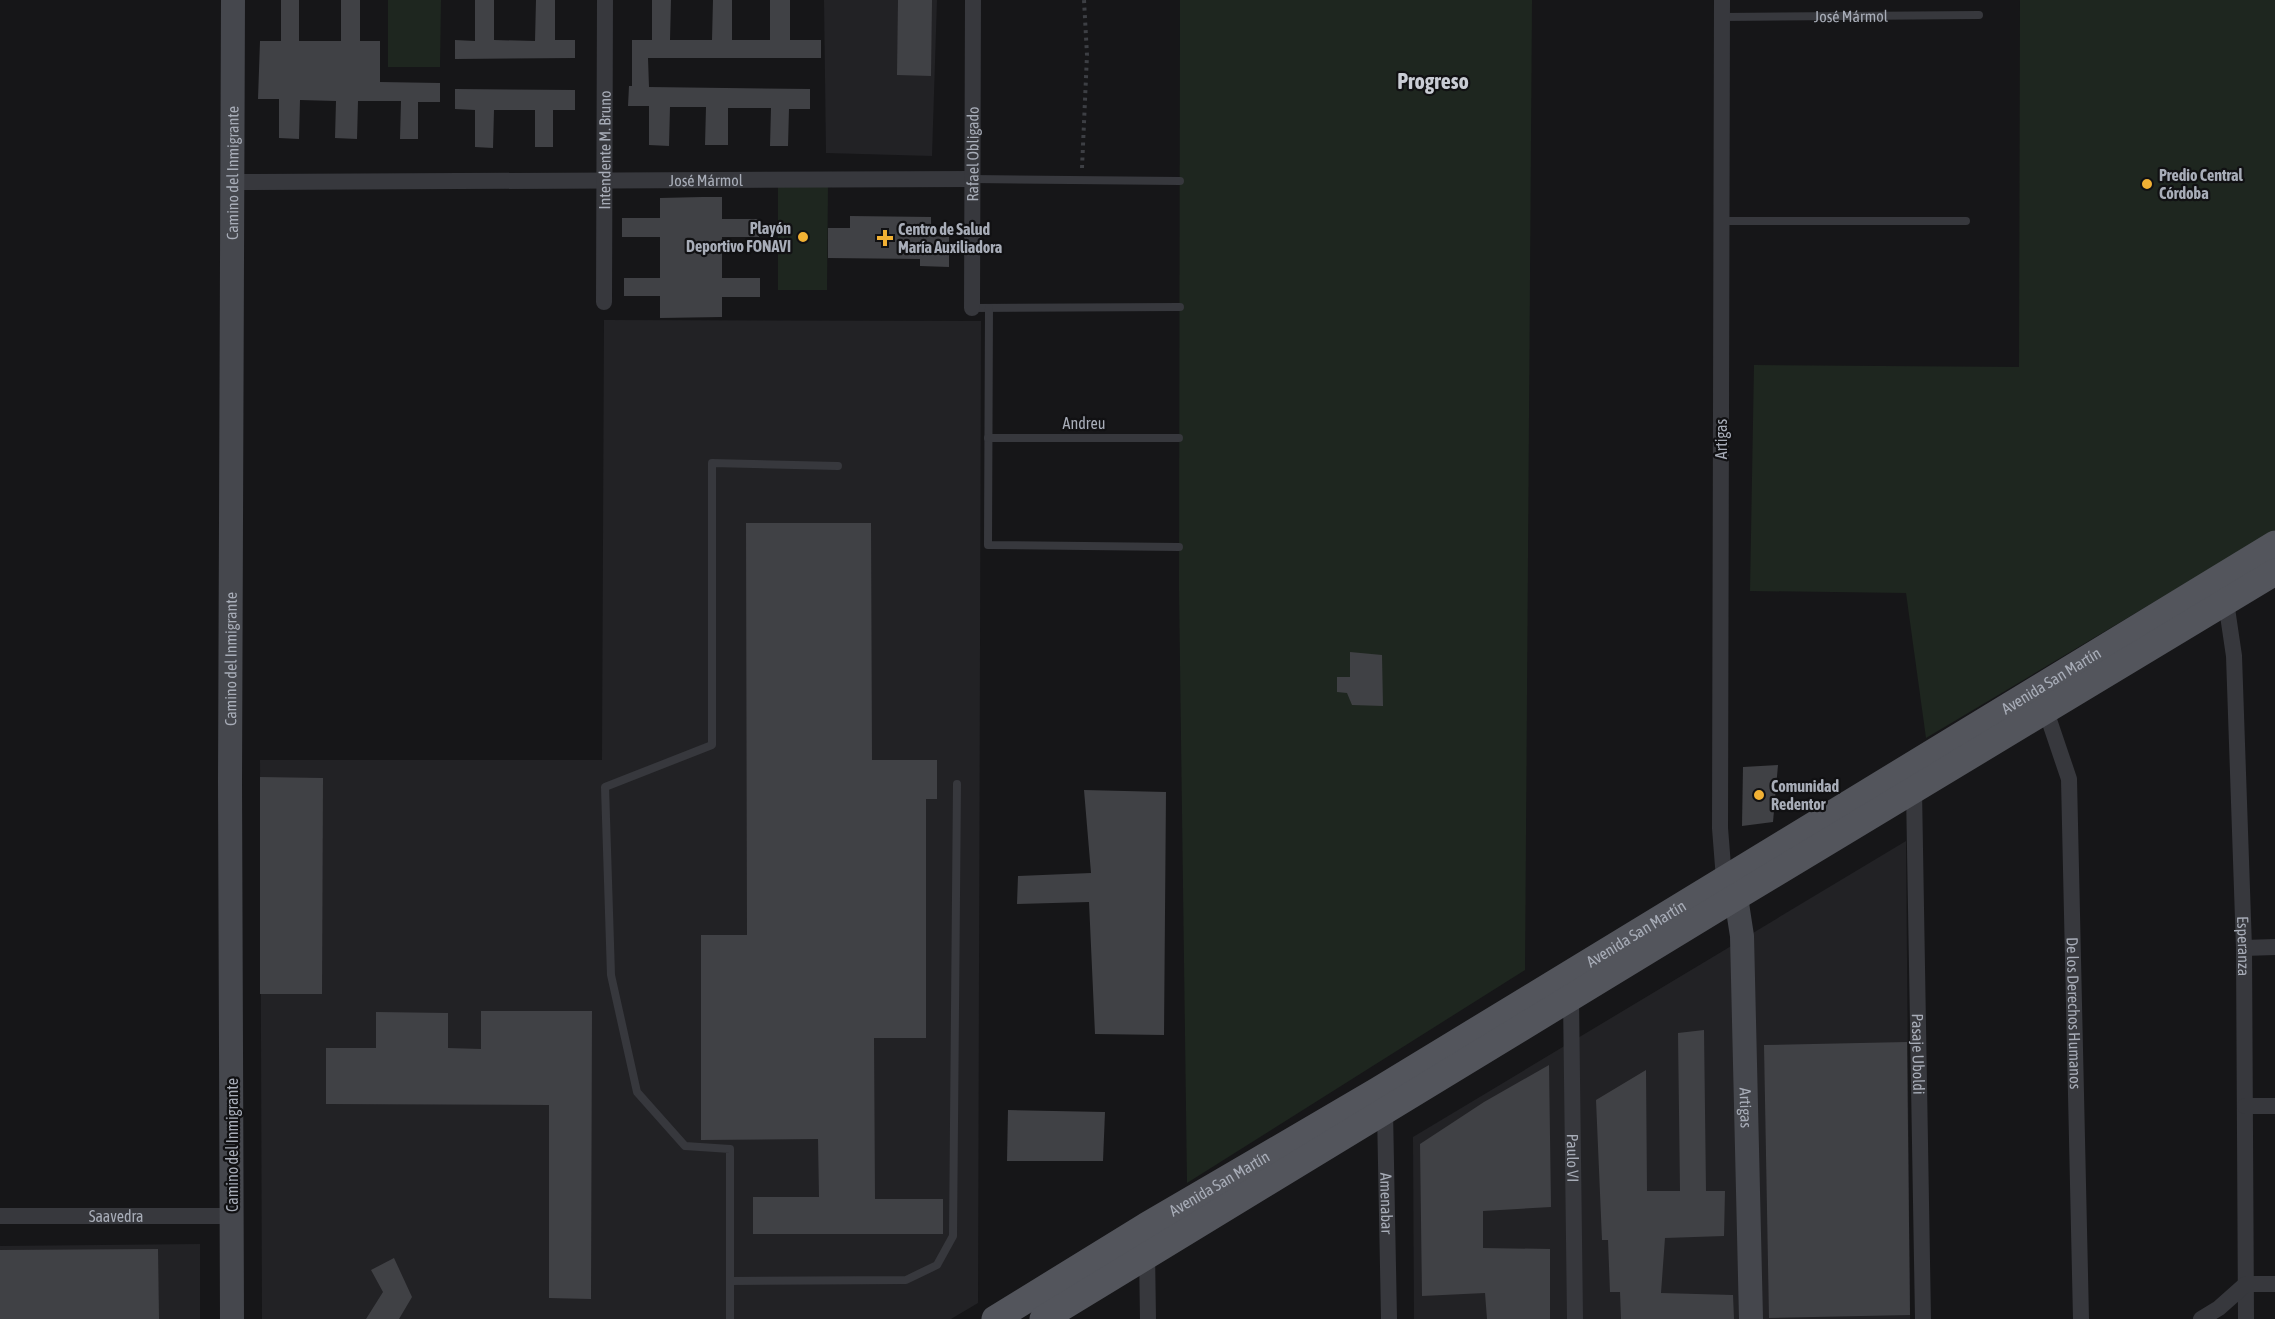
<svg xmlns="http://www.w3.org/2000/svg" width="2275" height="1319" viewBox="0 0 2275 1319" font-family="'Asap Condensed',sans-serif">
  <rect width="100%" height="100%" fill="#161618"/>
  <g fill="#222225">
    <path d="M824,0h113l-5,156 -106,-3z"/>
    <path d="M604,320l377,1 -3,982 -27,16h-689l-2,-559h342z"/>
    <path d="M1906,841l4,478h-496l-1,-182z"/>
    <path d="M200,1244v75h-200v-73z"/>
  </g>
  <g fill="#1e261f">
    <path d="M388,0h53l-1,67h-52z"/>
    <path d="M1180,0h352l-7,970 -338,213 -8,-594z"/>
    <path d="M2020,0h255v530l-349,208 -20,-145 -156,-2 4,-226 265,2z"/>
    <path d="M778,184h50l-1,106h-49z"/>
  </g>
  <g fill="#404145">
    <path d="M281,0h18v41h42v-41h19v41h20v41l60,1v19h-22v37h-18l1,-38h-43l-1,38 -22,-1 1,-37 -36,-1 -1,39 -20,-1v-39h-21l2,-58h21z"/>
    <path d="M475,0h19v40l41,1 1,-41h19v40h20v18l-120,1v-19l20,1z"/>
    <path d="M652,0h19l-1,40h42l1,-40h19v40h38v-40h20v40h31v18h-173l1,29 161,2v20h-21l-1,37h-18l1,-38h-43v37h-23l1,-38h-36l-1,39 -20,-1v-39h-21l1,-20h3v-46h20z"/>
    <path d="M898,0h34l-1,76 -34,-1z"/>
    <path d="M455,89l120,1v20h-22v37h-18v-37h-41l-1,38 -18,-1v-37l-20,-1z"/>
    <path d="M702,197h20v22h36l1,18h-37v41h38v19h-38v20l-62,1v-22h-36v-18h36v-41h-38v-19h38v-20z"/>
    <path d="M850,216l81,1v19l18,1v30l-29,-1v-7l-92,-1v-30h22z"/>
    <path d="M746,523h125l1,237h65v39h-11v239h-52l1,161h68v35h-190v-37h66l-1,-58 -117,1v-205h46z"/>
    <path d="M1350,652l32,3 1,51 -31,-1 -5,-12 -10,-1v-15h13z"/>
    <path d="M1778,765l-5,57 -31,4 1,-59z"/>
    <path d="M260,777l63,1 -1,216h-62z"/>
    <path d="M1084,790l82,2 -2,243 -69,-1 -6,-132 -72,2 1,-28 73,-3z"/>
    <path d="M481,1011h111l-1,288 -42,-1v-193l-223,-1v-56h50v-36l72,1v35l33,1z"/>
    <path d="M1704,1030l2,161h19l-1,45 -59,2 -4,55 72,2 1,24h-113l-1,-27h-10l-2,-52h-6l-6,-140 50,-30 1,121h33l-2,-158z"/>
    <path d="M1907,1042l3,273 -141,3 -5,-273z"/>
    <path d="M1549,1065l2,142 -68,4v37l67,1v70h-63l-2,-26 -63,3 -2,-152 64,-42z"/>
    <path d="M1008,1110l97,2 -2,49h-96z"/>
    <path d="M158,1249l1,70h-159v-69z"/>
    <path d="M394,1258l18,39 -13,22h-33l17,-27 -12,-22z"/>
  </g>
  <g fill="none" stroke-linecap="round" stroke-linejoin="round">
    <path stroke="#3d3f44" stroke-width="4" stroke-dasharray="3 4.5" stroke-linecap="butt" d="M1082,168l5,-113 -3,-55"/>
    <g stroke="#37383d" stroke-width="8">
      <path id="s1" d="M1722,17l257,-2"/>
      <path d="M972,179l208,2"/>
      <path d="M1722,221h244"/>
      <path d="M972,308l208,-1"/>
      <path d="M989,308l-1,237 191,2"/>
      <path d="M988,438h191"/>
      <path d="M730,1281l176,-1 31,-15 16,-29 4,-452"/>
      <path d="M730,1319v-170l-45,-3 -48,-54 -26,-117 -6,-188 107,-42v-282l126,3"/>
    </g>
    <g stroke="#37383d" stroke-width="16">
      <path d="M1722,0l-2,828 4,51"/>
      <path id="s2" d="M232,182l740,-3"/>
      <path id="s3" d="M604,302l1,-302"/>
      <path id="s4" d="M972,308l1,-308"/>
      <path id="s5" d="M2225,595l9,61 10,292 2,371"/>
      <path id="s6" d="M2046,711l23,68 12,540"/>
      <path id="s7" d="M1914,790l9,529"/>
      <path d="M2244,948l31,-1"/>
      <path id="s8" d="M1571,998l4,321"/>
      <path id="s9" d="M1382,1104l3,7 4,208"/>
      <path d="M2245,1106h30"/>
      <path id="s10" d="M0,1216h232"/>
      <path d="M1147,1251l1,68"/>
      <path d="M2201,1319l18,-11 27,-24h29"/>
    </g>
    <g stroke="#45474d" stroke-width="24">
      <path id="s11" d="M1727,883l9,14 6,39 9,383"/>
      <path id="s12" d="M232,1319l-2,-537 3,-782"/>
    </g>
    <g stroke="#53555c" stroke-width="27">
      <path id="s13" d="M995,1319l151,-93 231,-135 898,-547"/>
      <path d="M1043,1319l693,-422 539,-325"/>
    </g>
  </g>
  <g fill="#f2b134" stroke="#111113" stroke-width="2">
    <circle cx="2147" cy="184" r="6"/>
    <circle cx="803" cy="237" r="6"/>
    <path d="M882 229h6v6h6v6h-6v6h-6v-6h-6v-6h6z"/>
    <circle cx="1759" cy="795" r="6"/>
  </g>
  <g text-anchor="middle" dominant-baseline="central" stroke-width="4.5" stroke-linejoin="round" paint-order="stroke">
    <g font-size="16" fill="#a8adb8" stroke="#111113">
      <text stroke="none"><textPath href="#s1" startOffset="129">José Mármol</textPath></text>
      <text stroke="none"><textPath href="#s3" startOffset="152">Intendente M. Bruno</textPath></text>
      <text stroke="none"><textPath href="#s4" startOffset="154">Rafael Obligado</textPath></text>
      <text stroke="none"><textPath href="#s12" startOffset="1146">Camino del Inmigrante</textPath></text>
      <text stroke="none"><textPath href="#s2" startOffset="474">José Mármol</textPath></text>
      <text x="1084" y="423">Andreu</text>
      <text transform="translate(1721 439) rotate(-90)">Artigas</text>
      <text stroke="none"><textPath href="#s12" startOffset="660">Camino del Inmigrante</textPath></text>
      <text stroke="none"><textPath href="#s13" startOffset="1234">Avenida San Martín</textPath></text>
      <text stroke="none"><textPath href="#s13" startOffset="748">Avenida San Martín</textPath></text>
      <text stroke="none"><textPath href="#s5" startOffset="352">Esperanza</textPath></text>
      <text stroke="none"><textPath href="#s6" startOffset="306">De los Derechos Humanos</textPath></text>
      <text stroke="none"><textPath href="#s7" startOffset="264">Pasaje Uboldi</textPath></text>
      <text stroke="none"><textPath href="#s11" startOffset="228">Artigas</textPath></text>
      <text transform="translate(232 1145) rotate(-90)">Camino del Inmigrante</text>
      <text stroke="none"><textPath href="#s8" startOffset="160">Paulo VI</textPath></text>
      <text stroke="none"><textPath href="#s13" startOffset="262">Avenida San Martín</textPath></text>
      <text stroke="none"><textPath href="#s9" startOffset="100">Amenabar</textPath></text>
      <text stroke="none"><textPath href="#s10" startOffset="116">Saavedra</textPath></text>
    </g>
    <g font-size="16" font-weight="bold" fill="#a8adb8" stroke="#111113" text-anchor="start">
      <text x="2159" y="175">Predio Central<tspan x="2159" dy="18">Córdoba</tspan></text>
      <text x="791" y="228" text-anchor="end">Playón<tspan x="791" dy="18">Deportivo FONAVI</tspan></text>
      <text x="898" y="229">Centro de Salud<tspan x="898" dy="18">María Auxiliadora</tspan></text>
      <text x="1771" y="786">Comunidad<tspan x="1771" dy="18">Redentor</tspan></text>
    </g>
    <g font-size="22" font-weight="bold" fill="#c9ccd4" stroke="#111113">
      <text x="1433" y="81">Progreso</text>
    </g>
  </g>
</svg>
